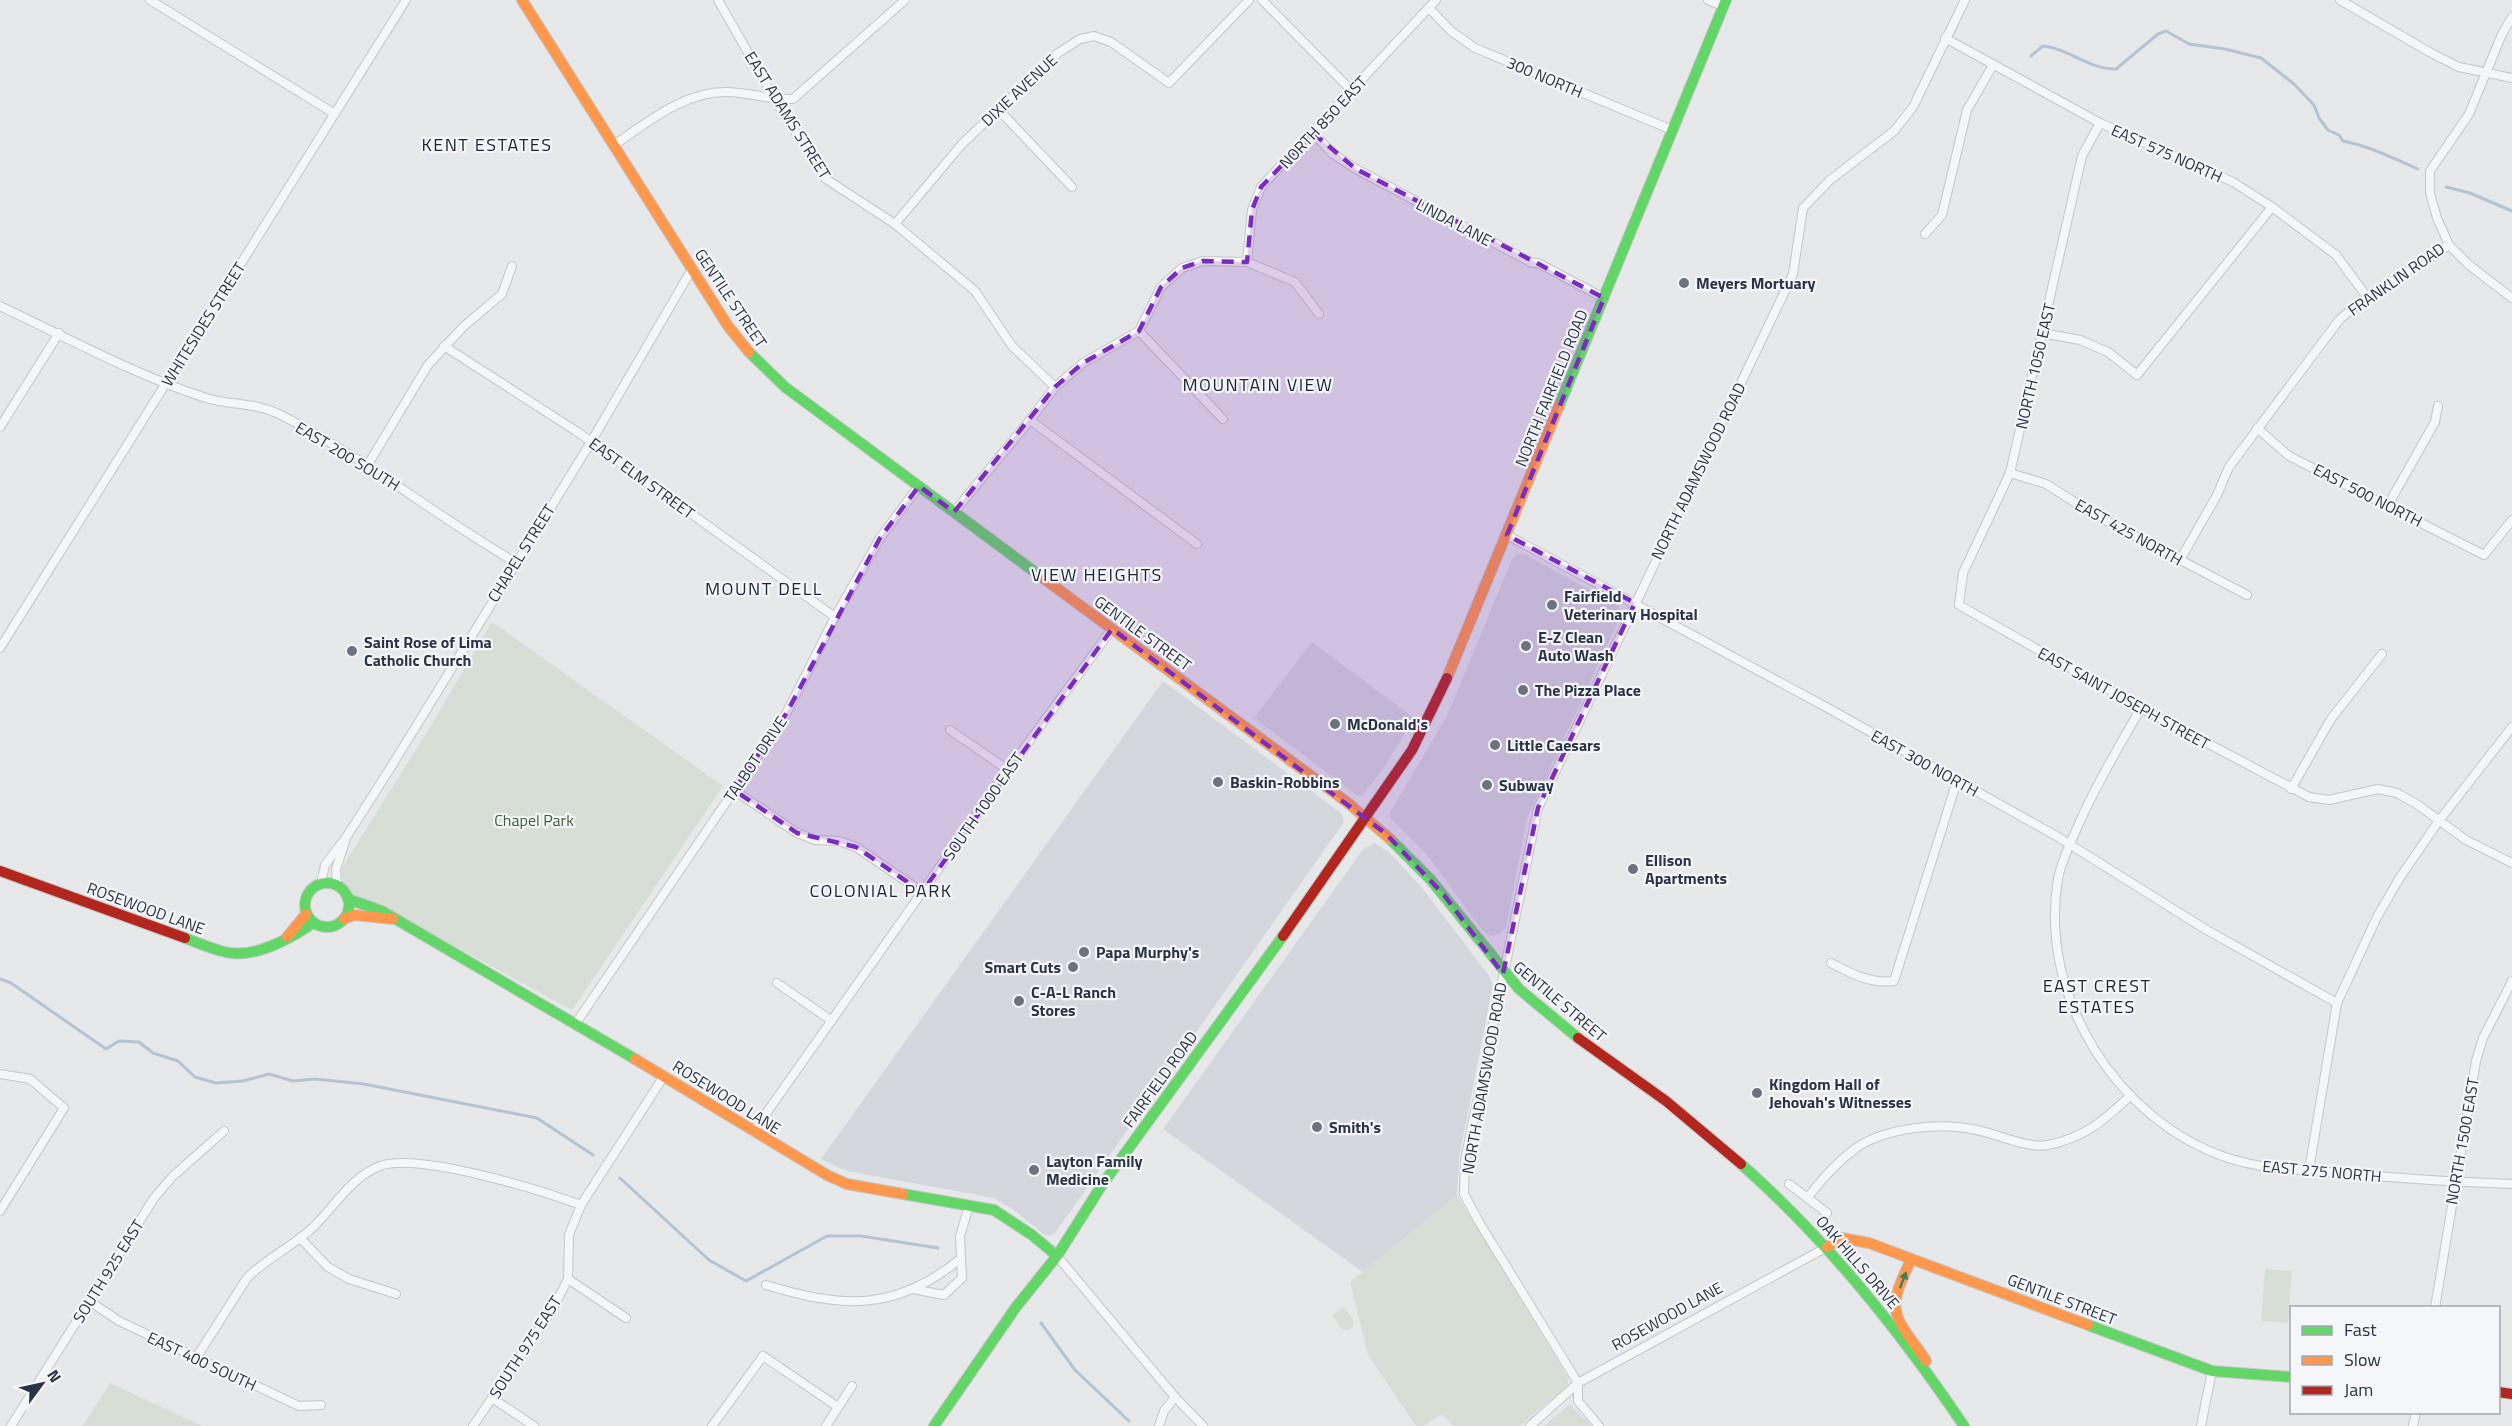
<svg xmlns="http://www.w3.org/2000/svg" width="2512" height="1426" viewBox="0 0 2512 1426" font-family="'Titillium Web',sans-serif">
  <rect width="100%" height="100%" fill="#e6e8ea"/>
  <g fill="#d4d7dd">
    <path d="M1518,554h6l93,51 5,8 -95,205 -21,110 -6,6 -10,2 -8,-6 -54,-74 -36,-36 -3,-6 59,-100 64,-155z"/>
    <path d="M1312,642l102,76 -29,48 -23,30 -5,-1 -103,-77z"/>
    <path d="M1163,681l178,132 3,9 -289,411 -5,3 -5,-1 -34,-27 -17,-10 -147,-27 -26,-12z"/>
    <path d="M1375,843l16,11 32,35 66,87 4,9 -34,172 -2,38 -94,77 -200,-143 201,-281z"/>
  </g>
  <g fill="#d6ded6">
    <path d="M492,622l231,164 -151,224 -188,-102 -34,-10 -6,-9 -3,-20 86,-137z"/>
    <path d="M1457,1195l111,183v7l-48,41h-67l-11,-12 -19,12h-7l-48,-71 -18,-73z"/>
    <path d="M2265,1269l27,2 -4,52 -27,-2z"/>
    <path d="M1344,1307l9,13v6l-4,4 -7,-1 -10,-14z"/>
    <path d="M110,1383l92,43h-119z"/>
    <path d="M1570,1404l22,22h-48z"/>
  </g>
  <g fill="none" stroke-linecap="round" stroke-linejoin="round">
    <g stroke="#b4c4d5" stroke-width="3">
      <path d="M2031,56l12,-10c25,2 47,24 73,23l42,-35 8,-3 23,13 36,5 36,9 33,26 20,21 5,13 9,12 11,5 4,6c26,5 50,17 75,28"/>
      <path d="M2446,187l24,6 42,18"/>
      <path d="M0,979l11,4 95,66 13,-8 20,1 14,11 25,8 17,16 21,6 27,-2 26,-7 24,7 22,-2 49,5 173,34 56,37"/>
      <path d="M620,1178l89,82 37,21 81,-45h34l77,12"/>
      <path d="M1041,1323l34,47 54,51"/>
    </g>
    <defs>
      <g id="street">
        <path d="M150,0l185,114"/>
        <path d="M718,0l57,100 51,79 69,45 80,67 37,55 43,41"/>
        <path d="M1262,0l90,91"/>
        <path d="M1708,0l15,6"/>
        <path d="M2340,0l91,53 28,14 53,11"/>
        <path d="M1429,8l22,23 24,17 197,82"/>
        <path d="M2512,17l-10,17 -33,80 -39,57v22l7,25 12,27 20,20 43,33"/>
        <path d="M1945,38l155,85 133,59 39,25 64,48 31,42"/>
        <path d="M998,109l74,78"/>
        <path d="M2100,123l-18,33 -72,317 -47,100 -4,32 182,103 168,89 20,3 49,-11 19,4 21,12 48,35 46,23"/>
        <path d="M1313,133l20,21 23,15 176,94h6l66,35"/>
        <path d="M614,145c33,-22 69,-53 111,-53 23,0 45,8 68,7l112,-99"/>
        <path d="M895,224l67,-80 96,-91 22,-14 14,-3 17,6 58,41 80,-83"/>
        <path d="M1925,234l17,-19 25,-105 26,-45"/>
        <path d="M1247,262l5,-52 9,-23 175,-187"/>
        <path d="M0,306c66,31 133,68 203,91 26,9 50,4 78,18 82,42 155,101 234,147"/>
        <path d="M1139,331l84,88"/>
        <path d="M2042,333l38,7 28,12 29,23 135,-168"/>
        <path d="M444,346l132,85 259,186"/>
        <path d="M1030,420l167,124"/>
        <path d="M0,427l59,-94"/>
        <path d="M2257,428l32,28 195,99 28,-35"/>
        <path d="M367,466l61,-101 36,-39 38,-32 10,-28"/>
        <path d="M2010,473l36,11 49,31 152,80"/>
        <path d="M2388,505l47,-83 3,-16"/>
        <path d="M954,512l76,-92 25,-33 28,-24 56,-32 22,-44 21,-19 21,-7 44,1 48,20 24,32"/>
        <path d="M1507,535l319,172 232,130 147,92 132,74"/>
        <path d="M2180,560l37,-65 12,-28 111,-148 27,-22 82,-52"/>
        <path d="M0,648l406,-648"/>
        <path d="M2141,708c-23,40 -46,79 -64,120 -7,16 -16,34 -19,51 -20,117 59,242 170,279 37,12 74,12 112,15 57,5 115,9 172,11"/>
        <path d="M950,730l58,40"/>
        <path d="M2291,789l40,-70 51,-65"/>
        <path d="M734,790l63,43 18,7 24,1 17,6 66,45"/>
        <path d="M321,883l4,-18 22,-29 44,-69 200,-325 101,-173"/>
        <path d="M337,885l-1,-16 9,-27"/>
        <path d="M1831,963c21,11 39,21 63,18l63,-200"/>
        <path d="M777,983l55,38"/>
        <path d="M576,1023l210,-309 49,-97 45,-79 39,-52"/>
        <path d="M0,1074l30,5 34,29 -64,103"/>
        <path d="M753,1132l255,-362 104,-141"/>
        <path d="M2309,1170l28,-167 40,-86 22,-38 39,-57 74,-95"/>
        <path d="M1789,1184l38,29"/>
        <path d="M1808,1197c14,-18 29,-35 48,-49 31,-21 85,-26 121,-18 20,4 51,19 71,15 38,-8 55,-24 82,-49"/>
        <path d="M300,1238l28,29 21,12 47,15"/>
        <path d="M1057,1256l118,141 28,29"/>
        <path d="M568,1279l58,39"/>
        <path d="M766,1285c76,23 128,27 193,-25"/>
        <path d="M913,1289l31,6 18,-17 -2,-42 9,-30"/>
        <path d="M89,1301l30,20 180,85 22,-1"/>
        <path d="M2435,1308l41,-247 7,-23 29,-57"/>
        <path d="M196,1358l51,-80c18,-18 42,-30 62,-47 23,-20 41,-54 71,-65 38,-14 160,24 201,39"/>
        <path d="M492,1398l42,28"/>
        <path d="M11,1426l143,-228 19,-22 51,-45"/>
        <path d="M473,1426l78,-114 17,-33 1,-44 12,-30 83,-129"/>
        <path d="M712,1426l51,-70 75,51"/>
        <path d="M826,1426l26,-40"/>
        <path d="M1159,1426l5,-15 11,-14"/>
        <path d="M1530,1426l48,-43 249,-136"/>
        <path d="M1599,1426l-21,-25v-18l-99,-161 -15,-28 1,-34 73,-352 255,-534 10,-66 27,-28 64,-49 19,-24 52,-107"/>
        <path d="M2201,1426l11,-55"/>
        <path d="M2413,1426l3,-14"/>
      </g>
      <g id="fast">
        <path d="M749,352l36,35 258,191"/>
        <path d="M1559,406l167,-406"/>
        <path d="M1390,839l41,41 88,109 59,49"/>
        <circle cx="327" cy="905" r="22"/>
        <path d="M348,899l34,12 253,148"/>
        <path d="M185,938c13,5 27,11 40,14 29,7 66,-14 88,-29"/>
        <path d="M1741,1164c87,77 158,166 223,262"/>
        <path d="M903,1194l91,16 38,25 25,21"/>
        <path d="M2088,1325l124,46 80,6"/>
        <path d="M934,1426l82,-119 41,-51 45,-71 181,-249"/>
      </g>
      <g id="slow">
        <path d="M522,0l206,326 21,26"/>
        <path d="M1043,578l305,225 42,36"/>
        <path d="M1447,678l112,-272"/>
        <path d="M344,919l10,-4 39,4"/>
        <path d="M287,937l19,-23"/>
        <path d="M635,1059l192,116 20,9 56,10"/>
        <path d="M1827,1247l15,-9 27,5 219,82"/>
        <path d="M1911,1259c-5,13 -13,26 -15,40 -5,22 20,44 30,62"/>
      </g>
      <g id="jam">
        <path d="M0,871l185,67"/>
        <path d="M1283,936l129,-186 35,-72"/>
        <path d="M1578,1038l88,63 75,63"/>
        <path d="M2498,1392l14,2"/>
      </g>
    </defs>
    <use href="#street" stroke="#c4c6c8" stroke-width="10"/>
    <use href="#fast" stroke="#c4c6c8" stroke-width="12"/>
    <use href="#slow" stroke="#c4c6c8" stroke-width="12"/>
    <use href="#jam" stroke="#c4c6c8" stroke-width="12"/>
    <use href="#street" stroke="#f5f6f7" stroke-width="8"/>
    <use href="#fast" stroke="#63d668" stroke-width="10"/>
    <use href="#slow" stroke="#ff974d" stroke-width="10"/>
    <use href="#jam" stroke="#b3261e" stroke-width="10"/>
  </g>
  <defs><path id="oneway-solid" d="M-6-.8H1V-3.2L6.5 0L1 3.2V.8H-6Z" transform="scale(1.5)"/></defs>
  <use fill="#447d55" href="#oneway-solid" transform="translate(1903 1280) rotate(-69)"/>
  <path fill="#7b2cbf" fill-opacity="0.2" stroke="#7b2cbf" stroke-width="4.5" stroke-dasharray="12 8" stroke-linejoin="round" d="M1313,133l43,36 248,129 -97,237 128,68 -97,205 -35,166 -59,-79 -59,-62 -273,-204 -190,263 -66,-45 -59,-14 -63,-43 52,-76 94,-176 39,-52 35,26 101,-125 28,-24 56,-32 22,-44 21,-19 21,-7 44,1 5,-52 9,-23z"/>
  <g fill="#6c737f" stroke="#f4f6f9" stroke-width="2">
    <circle cx="1684" cy="283" r="6"/>
    <circle cx="1552" cy="605" r="6"/>
    <circle cx="1526" cy="646" r="6"/>
    <circle cx="352" cy="651" r="6"/>
    <circle cx="1523" cy="690" r="6"/>
    <circle cx="1335" cy="724" r="6"/>
    <circle cx="1495" cy="745" r="6"/>
    <circle cx="1218" cy="782" r="6"/>
    <circle cx="1487" cy="785" r="6"/>
    <circle cx="1633" cy="869" r="6"/>
    <circle cx="1084" cy="952" r="6"/>
    <circle cx="1073" cy="967" r="6"/>
    <circle cx="1019" cy="1001" r="6"/>
    <circle cx="1757" cy="1093" r="6"/>
    <circle cx="1317" cy="1127" r="6"/>
    <circle cx="1034" cy="1170" r="6"/>
  </g>
  <g text-anchor="middle" dominant-baseline="central" stroke-width="4.5" stroke-linejoin="round" paint-order="stroke">
    <g font-size="16" fill="#2b3445" stroke="#f4f6f9">
      <text transform="translate(1545 77) rotate(23)">300 NORTH</text>
      <text transform="translate(1019 90) rotate(-43)">DIXIE AVENUE</text>
      <text transform="translate(788 115) rotate(58)">EAST ADAMS STREET</text>
      <text transform="translate(1323 122) rotate(-47)">NORTH 850 EAST</text>
      <text transform="translate(2167 153) rotate(24)">EAST 575 NORTH</text>
      <text transform="translate(1454 222) rotate(28)">LINDA LANE</text>
      <text transform="translate(2396 279) rotate(-35)">FRANKLIN ROAD</text>
      <text transform="translate(731 298) rotate(56)">GENTILE STREET</text>
      <text transform="translate(203 324) rotate(-58)">WHITESIDES STREET</text>
      <text transform="translate(2035 366) rotate(-77)">NORTH 1050 EAST</text>
      <text transform="translate(1551 388) rotate(-68)">NORTH FAIRFIELD ROAD</text>
      <text transform="translate(348 456) rotate(31)">EAST 200 SOUTH</text>
      <text transform="translate(1698 471) rotate(-64)">NORTH ADAMSWOOD ROAD</text>
      <text transform="translate(642 478) rotate(36)">EAST ELM STREET</text>
      <text transform="translate(2368 495) rotate(27)">EAST 500 NORTH</text>
      <text transform="translate(2129 532) rotate(29)">EAST 425 NORTH</text>
      <text transform="translate(521 553) rotate(-58)">CHAPEL STREET</text>
      <text transform="translate(1143 633) rotate(36)">GENTILE STREET</text>
      <text transform="translate(2124 698) rotate(29)">EAST SAINT JOSEPH STREET</text>
      <text transform="translate(755 759) rotate(-56)">TALBOT DRIVE</text>
      <text transform="translate(1925 763) rotate(29)">EAST 300 NORTH</text>
      <text transform="translate(983 806) rotate(-55)">SOUTH 1000 EAST</text>
      <text transform="translate(146 908) rotate(20)">ROSEWOOD LANE</text>
      <text transform="translate(1560 1001) rotate(40)">GENTILE STREET</text>
      <text transform="translate(1484 1078) rotate(-80)">NORTH ADAMSWOOD ROAD</text>
      <text transform="translate(1160 1079) rotate(-54)">FAIRFIELD ROAD</text>
      <text transform="translate(727 1097) rotate(32)">ROSEWOOD LANE</text>
      <text transform="translate(2462 1141) rotate(-80)">NORTH 1500 EAST</text>
      <text transform="translate(2322 1171) rotate(5)">EAST 275 NORTH</text>
      <text transform="translate(1858 1262) rotate(49)">OAK HILLS DRIVE</text>
      <text transform="translate(108 1271) rotate(-58)">SOUTH 925 EAST</text>
      <text transform="translate(2062 1299) rotate(21)">GENTILE STREET</text>
      <text transform="translate(1667 1316) rotate(-29)">ROSEWOOD LANE</text>
      <text transform="translate(525 1347) rotate(-57)">SOUTH 975 EAST</text>
      <text transform="translate(202 1361) rotate(25)">EAST 400 SOUTH</text>
    </g>
    <g font-size="16" font-weight="bold" fill="#2b3445" stroke="#f4f6f9" text-anchor="start">
      <text x="1696" y="283">Meyers Mortuary</text>
      <text x="1564" y="596">Fairfield<tspan x="1564" dy="18">Veterinary Hospital</tspan></text>
      <text x="1538" y="637">E-Z Clean<tspan x="1538" dy="18">Auto Wash</tspan></text>
      <text x="364" y="642">Saint Rose of Lima<tspan x="364" dy="18">Catholic Church</tspan></text>
      <text x="1535" y="690">The Pizza Place</text>
      <text x="1347" y="724">McDonald's</text>
      <text x="1507" y="745">Little Caesars</text>
      <text x="1230" y="782">Baskin-Robbins</text>
      <text x="1499" y="785">Subway</text>
      <text x="1645" y="860">Ellison<tspan x="1645" dy="18">Apartments</tspan></text>
      <text x="1096" y="952">Papa Murphy's</text>
      <text x="1061" y="967" text-anchor="end">Smart Cuts</text>
      <text x="1031" y="992">C-A-L Ranch<tspan x="1031" dy="18">Stores</tspan></text>
      <text x="1769" y="1084">Kingdom Hall of<tspan x="1769" dy="18">Jehovah's Witnesses</tspan></text>
      <text x="1329" y="1127">Smith's</text>
      <text x="1046" y="1161">Layton Family<tspan x="1046" dy="18">Medicine</tspan></text>
    </g>
    <g font-size="16" fill="#3f6138" stroke="#f4f6f9">
      <text x="534" y="820">Chapel Park</text>
    </g>
    <g font-size="18" letter-spacing="1.5" fill="#1d2536" stroke="#f4f6f9">
      <text x="487" y="144">KENT ESTATES</text>
      <text x="1258" y="384">MOUNTAIN VIEW</text>
      <text x="1097" y="574">VIEW HEIGHTS</text>
      <text x="764" y="588">MOUNT DELL</text>
      <text x="881" y="890">COLONIAL PARK</text>
      <text x="2097" y="985">EAST CREST<tspan x="2097" dy="21">ESTATES</tspan></text>
    </g>
  </g>
  <rect x="2290" y="1306" width="210" height="108" fill="#f4f6f9" stroke="#a4a8b1" stroke-width="1.5"/>
  <rect x="2302" y="1326" width="30" height="9" fill="#63d668" stroke="#a4a8b1" stroke-width="1.5"/>
  <text x="2344" y="1336" font-size="18" fill="#2b3445">Fast</text>
  <rect x="2302" y="1356" width="30" height="9" fill="#ff974d" stroke="#a4a8b1" stroke-width="1.5"/>
  <text x="2344" y="1366" font-size="18" fill="#2b3445">Slow</text>
  <rect x="2302" y="1386" width="30" height="9" fill="#b3261e" stroke="#a4a8b1" stroke-width="1.5"/>
  <text x="2344" y="1396" font-size="18" fill="#2b3445">Jam</text>
  <g transform="translate(42 1384) rotate(57)" stroke="#f4f6f9" stroke-width="4.5" paint-order="stroke">
  <path d="M0-4.5L10 22L0 15L-10 22Z" fill="#2b3445"/>
  <text y="-9" font-size="16" font-weight="bold" text-anchor="middle" fill="#2b3445">N</text>
  </g>
</svg>
